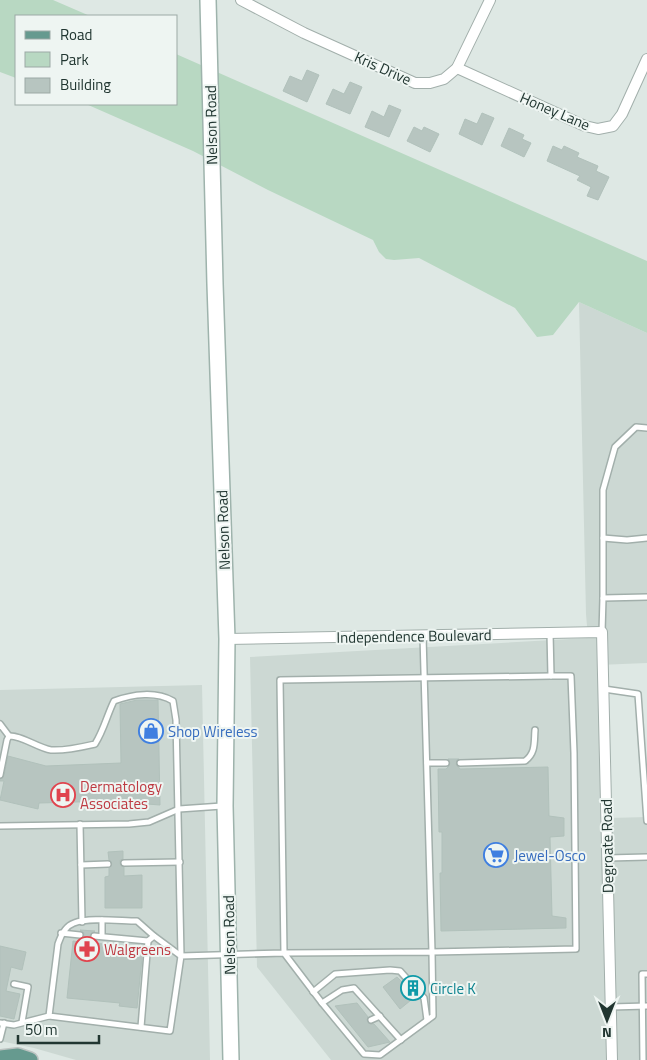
<svg xmlns="http://www.w3.org/2000/svg" width="647" height="1060" viewBox="0 0 647 1060" font-family="'Titillium Web',sans-serif">
  <rect width="100%" height="100%" fill="#dee8e4"/>
  <g fill="#ccd8d3">
    <path d="M579,302l68,31v330l-49,2 6,292 8,-2 -2,-137 37,-1v243h-316l-74,-93 -7,-310 338,-19 -2,-24z"/>
    <path d="M202,685l8,375h-134l-42,-12 -34,-7v-351z"/>
  </g>
  <g fill="#b8d8c2">
    <path d="M0,0h53l37,16h-74v62l-16,-6z"/>
    <path d="M176,54l471,207v72l-68,-31 -26,33 -16,2 -22,-29 -96,-50 -25,2 -8,-1 -7,-7 -6,-12 -105,-50 -75,-39 -107,-47h90z"/>
  </g>
  <g fill="#b7c5c0" stroke="#b1c1bb">
    <path d="M307,70l12,5 -12,27 -24,-11 7,-15 12,5z"/>
    <path d="M350,82l12,5 -12,27 -24,-10 7,-15 11,5z"/>
    <path d="M389,105l12,5 -12,27 -24,-10 7,-16 12,6z"/>
    <path d="M482,113l12,5 -12,27 -23,-11 6,-15 12,5z"/>
    <path d="M414,127l8,4 2,-4 15,7 -9,18 -23,-11z"/>
    <path d="M509,128l15,7 -2,4 9,4 -7,14 -23,-11z"/>
    <path d="M553,146l9,4 2,-4 15,7 -2,4 21,9 -2,5 13,6 -11,23 -11,-4 4,-9 -14,-7 3,-4 -33,-15z"/>
    <path d="M137,700h21l2,105 -13,-1 -1,-4 -107,3 -1,6 -38,-9 4,-19h-4v-2l4,-3 4,-20 38,10 75,-3 -1,-59z"/>
    <path d="M448,759h11l-3,5 4,5 88,-2 1,49 15,2v18l-14,1 2,79 14,2v10l-125,3 -1,-58h2v-41h-3l-1,-63h8l3,-3 1,-3z"/>
    <path d="M123,851v8l-3,1v4l4,3v9l18,-1v33h-37v-31l4,-1v-8l3,-4 -3,-4 -1,-8z"/>
    <path d="M80,930l15,1 -5,4v3l4,2 -1,3 50,5 -6,60 -18,-2 1,-3 -53,-5 6,-57 6,1 1,-3 4,-3v-3z"/>
    <path d="M0,946l26,6 -4,18 -11,-3 -5,24 14,3 -6,25 -14,-3z"/>
    <path d="M397,977l19,19 -16,13 -17,-22z"/>
    <path d="M357,1003l11,14 -1,3 1,3 6,1 16,18 -22,5 -33,-41z"/>
  </g>
  <g fill="none" stroke-linecap="round" stroke-linejoin="round">
    <defs>
      <g id="lane">
        <path d="M603,538l24,2 20,-2"/>
        <path d="M603,598v-108l12,-43 21,-20 11,1"/>
        <path d="M602,632l1,-34 44,-1"/>
        <path d="M423,636l9,316 144,-3 -2,-196 -3,-77h-20l-1,-43"/>
        <path d="M604,689l34,5 9,127"/>
        <path d="M0,724l9,12"/>
        <path d="M427,763h19"/>
        <path d="M460,763l65,-2c11,-8 9,-19 10,-31"/>
        <path d="M0,775l7,-35 2,-4c12,-1 29,12 42,14 15,1 31,-3 44,-6 9,-14 12,-29 19,-43 19,-7 42,-10 59,0l3,19 5,236"/>
        <path d="M80,824l2,98"/>
        <path d="M0,826l129,-2 20,-2 30,-13 43,-3"/>
        <path d="M608,858l39,-1"/>
        <path d="M124,863l56,-1"/>
        <path d="M81,865l27,-1"/>
        <path d="M61,933l19,2"/>
        <path d="M94,936l54,5 6,-5 27,20"/>
        <path d="M102,936v-16"/>
        <path d="M154,936l-17,-15c-16,0 -48,-4 -63,2 -9,3 -13,12 -16,21l-9,72 121,15 11,-75 103,-3 148,-1 1,64 -53,39 -16,-1 -42,-51 -38,-50 -4,-273 271,-4"/>
        <path d="M14,984l14,3 -6,35"/>
        <path d="M313,992l22,-18 55,-4 10,1 24,27 3,22"/>
        <path d="M322,1003l20,-13 12,-2 47,52"/>
        <path d="M611,1007l36,-1"/>
        <path d="M371,1020l9,-4"/>
        <path d="M0,1023l14,2 35,-9"/>
        <path d="M141,1027l7,-86"/>
        <path d="M0,1039l4,-16"/>
        <path d="M643,1060l-1,-86h5"/>
      </g>
      <g id="street">
        <path d="M241,0l63,33 111,50h15l14,-4 13,-11 33,-68"/>
        <path d="M457,68l128,58 13,3 15,-3 9,-12 25,-55"/>
        <path d="M227,639l375,-7 10,428"/>
      </g>
      <path id="secondary" d="M208,0l7,284 12,355 -2,167 6,254"/>
      <path id="primary" d="M0,1058l18,-2 12,4"/>
    </defs>
    <use href="#lane" stroke="#a2afab" stroke-width="8"/>
    <use href="#street" stroke="#a2afab" stroke-width="12"/>
    <use href="#secondary" stroke="#9eb3ac" stroke-width="18"/>
    <use href="#primary" stroke="#bcc3c1" stroke-width="18"/>
    <use href="#lane" stroke="#fff" stroke-width="5"/>
    <use href="#street" stroke="#fff" stroke-width="10"/>
    <use href="#secondary" stroke="#fff" stroke-width="15"/>
    <use href="#primary" stroke="#669a8f" stroke-width="15"/>
  </g>
  <defs>
    <symbol id="shop-ring" viewBox="-11 -11 22 22"><circle r="9.5" fill="#eef5f2" stroke="#3f7fe0" stroke-width="1.5"/><path d="M-5-2.5h2.3a2.7 3.5 0 0 1 5.4 0H5L5.5 6h-11ZM-1.5-2.5h3a1.5 2.3 0 0 0-3 0Z" fill="#3f7fe0"/></symbol>
    <symbol id="hospital-ring" viewBox="-11 -11 22 22"><circle r="9.5" fill="#eef5f2" stroke="#e0444e" stroke-width="1.5"/><path d="M-5-5h3v3.5h4V-5h3V5h-3V1.5h-4V5h-3Z" fill="#e0444e"/></symbol>
    <symbol id="supermarket-ring" viewBox="-11 -11 22 22"><circle r="9.5" fill="#eef5f2" stroke="#3f7fe0" stroke-width="1.5"/><path d="M-6-5.5h2.5l.6 2H6L4.5 2H-2.5L-4.4-4H-6ZM-1.5 3.2a1.3 1.3 0 1 0 .1 0ZM3 3.2a1.3 1.3 0 1 0 .1 0Z" fill="#3f7fe0"/></symbol>
    <symbol id="pharmacy-ring" viewBox="-11 -11 22 22"><circle r="9.5" fill="#eef5f2" stroke="#e0444e" stroke-width="1.5"/><path d="M-2-6h4v4h4v4h-4v4h-4v-4h-4v-4h4Z" fill="#e0444e"/></symbol>
    <symbol id="building-ring" viewBox="-11 -11 22 22"><circle r="9.5" fill="#eef5f2" stroke="#0f9aa8" stroke-width="1.5"/><path d="M-4-6H4V6H1V3H-1V6H-4ZM-2.5-4.3h1.7v1.8h-1.7ZM.8-4.3h1.7v1.8H.8ZM-2.5-1h1.7V.8h-1.7ZM.8-1h1.7V.8H.8Z" fill="#0f9aa8"/></symbol>
  </defs>
  <g fill-rule="evenodd">
    <use href="#shop-ring" x="137" y="717" width="28" height="28"/>
    <use href="#hospital-ring" x="49" y="781" width="28" height="28"/>
    <use href="#supermarket-ring" x="482" y="841" width="28" height="28"/>
    <use href="#pharmacy-ring" x="73" y="935" width="28" height="28"/>
    <use href="#building-ring" x="399" y="974" width="28" height="28"/>
  </g>
  <g text-anchor="middle" dominant-baseline="central" stroke-width="4" stroke-linejoin="round" paint-order="stroke">
    <g font-size="15" fill="#213631" stroke="#eef5f2">
      <text transform="translate(383 68) rotate(24)">Kris Drive</text>
      <text transform="translate(555 111) rotate(23)">Honey Lane</text>
      <text transform="translate(211 125) rotate(-91)">Nelson Road</text>
      <text transform="translate(223 530) rotate(-92)">Nelson Road</text>
      <text transform="translate(414 636) rotate(-1)">Independence Boulevard</text>
      <text transform="translate(607 846) rotate(-91)">Degroate Road</text>
      <text transform="translate(229 935) rotate(-91)">Nelson Road</text>
    </g>
    <g font-size="15" fill="#366cbe" stroke="#eef5f2" text-anchor="start">
      <text x="168" y="731">Shop Wireless</text>
      <text x="514" y="855">Jewel-Osco</text>
    </g>
    <g font-size="15" fill="#be3a42" stroke="#eef5f2" text-anchor="start">
      <text x="80" y="786">Dermatology<tspan x="80" dy="17">Associates</tspan></text>
      <text x="104" y="949">Walgreens</text>
    </g>
    <g font-size="15" fill="#0d838f" stroke="#eef5f2" text-anchor="start">
      <text x="430" y="988">Circle K</text>
    </g>
  </g>
  <rect x="15" y="15" width="162" height="90" fill="#eef5f2" stroke="#9ca9a5"/>
  <rect x="25" y="31" width="25" height="8" fill="#669a8f" stroke="#9ca9a5"/>
  <text x="60" y="40" font-size="15" fill="#213631">Road</text>
  <rect x="25" y="52" width="25" height="15" fill="#b8d8c2" stroke="#9ca9a5"/>
  <text x="60" y="65" font-size="15" fill="#213631">Park</text>
  <rect x="25" y="78" width="25" height="15" fill="#b7c5c0" stroke="#9ca9a5"/>
  <text x="60" y="90" font-size="15" fill="#213631">Building</text>
  <g transform="translate(607 1020) rotate(180)" stroke="#eef5f2" stroke-width="4" paint-order="stroke">
  <path d="M0-4L9 19L0 12L-9 19Z" fill="#213631"/>
  <text y="-8" font-size="14" font-weight="bold" text-anchor="middle" fill="#213631">N</text>
  </g>
  <path d="M18 1035v8h81v-8" fill="none" stroke="#213631" stroke-width="2.5"/>
  <text x="25" y="1035" font-size="15" fill="#213631" stroke="#eef5f2" stroke-width="4" paint-order="stroke">50 m</text>
</svg>
